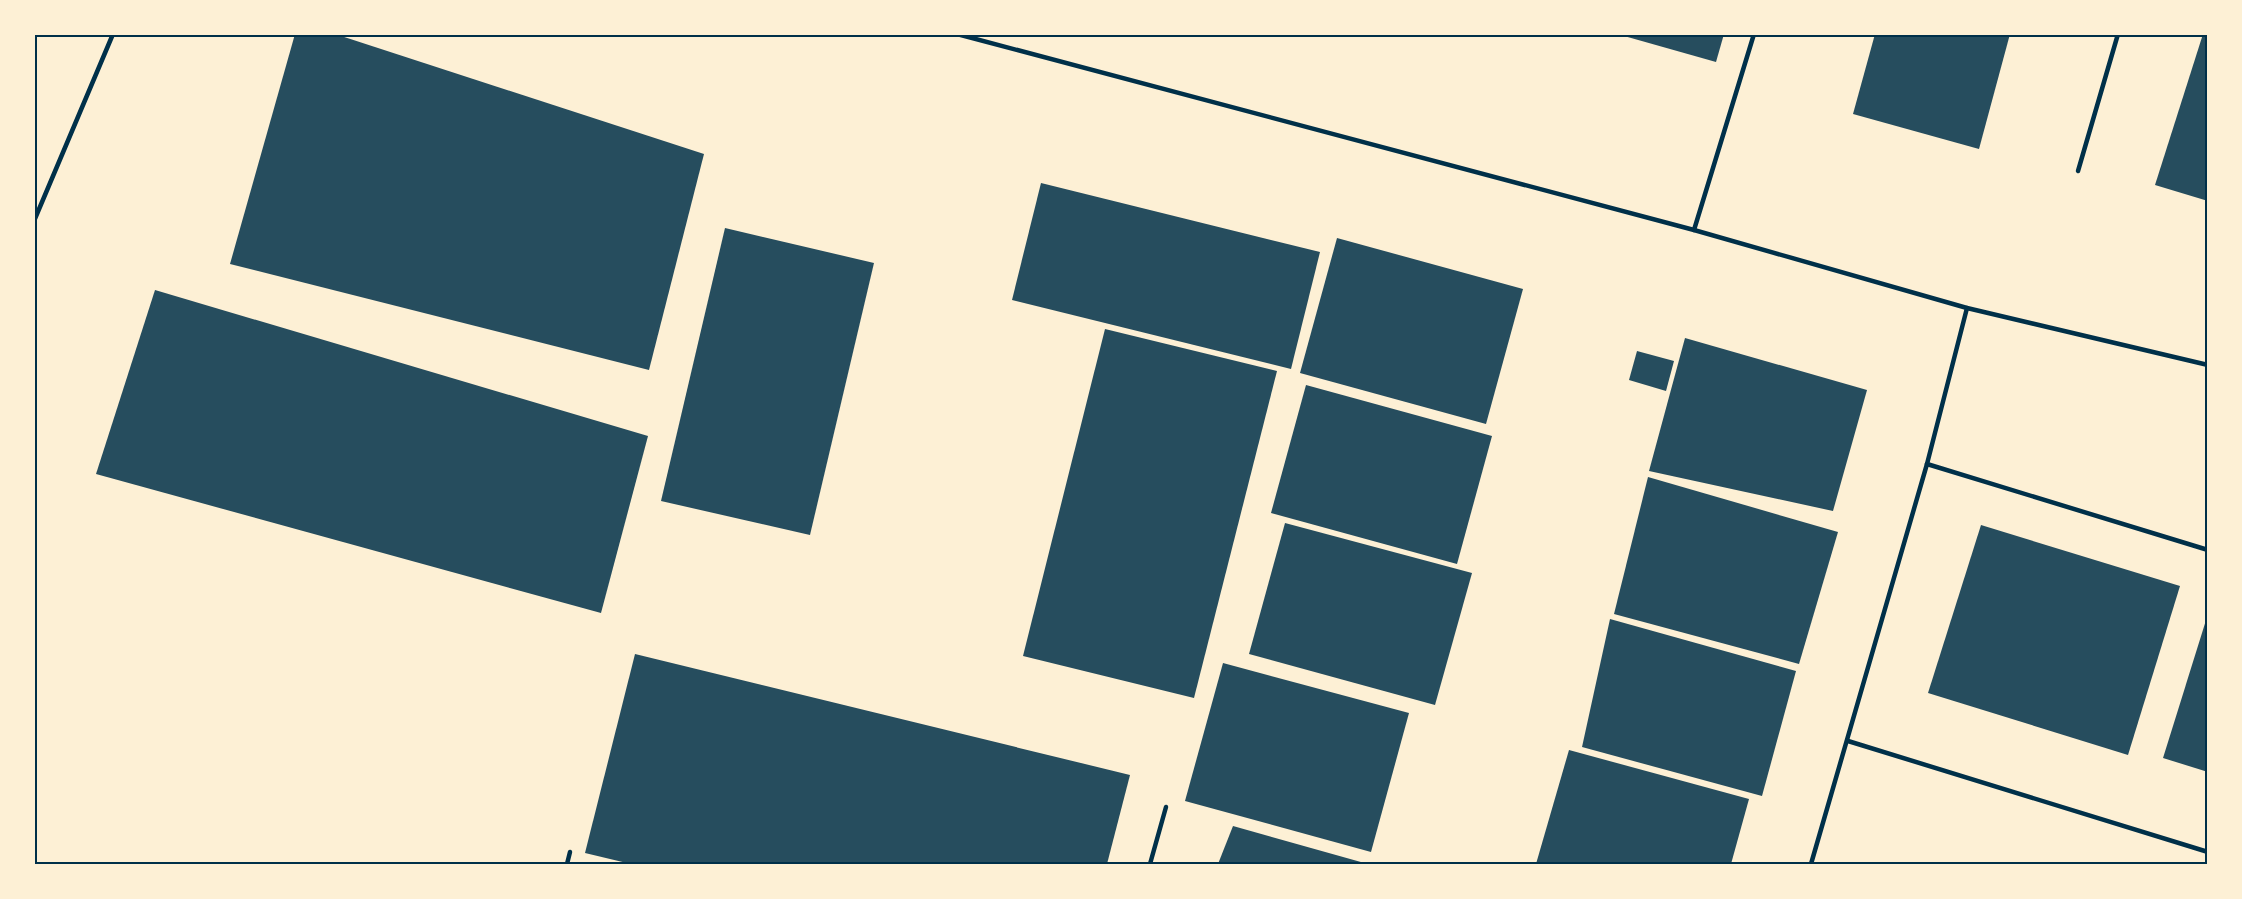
<svg xmlns="http://www.w3.org/2000/svg" width="2242" height="899" viewBox="0 0 2242 899" font-family="Arial,sans-serif">
  <rect width="100%" height="100%" fill="#fdf0d5"/>
  <g fill="#264d5e">
    <path d="M295,34h40l369,120 -55,216 -419,-106z"/>
    <path d="M1617,34h107l-8,28z"/>
    <path d="M1875,34h135l-31,115 -126,-35z"/>
    <path d="M2203,34h5v167l-53,-16z"/>
    <path d="M1041,183l279,69 -29,117 -279,-69z"/>
    <path d="M725,228l149,35 -64,272 -149,-34z"/>
    <path d="M1337,238l186,51 -37,135 -186,-51z"/>
    <path d="M155,290l493,146 -47,177 -505,-139z"/>
    <path d="M1105,329l172,42 -83,327 -171,-42z"/>
    <path d="M1685,338l182,52 -34,121 -184,-40z"/>
    <path d="M1637,351l37,10 -8,30 -37,-11z"/>
    <path d="M1306,385l186,51 -35,128 -186,-51z"/>
    <path d="M1648,477l190,55 -39,132 -185,-50z"/>
    <path d="M1285,523l187,50 -37,132 -186,-51z"/>
    <path d="M1981,525l199,61 -52,169 -200,-62z"/>
    <path d="M2207,617h1v155l-45,-14z"/>
    <path d="M1610,619l186,52 -34,125 -180,-49z"/>
    <path d="M635,654l495,121 -23,89h-476l-46,-11z"/>
    <path d="M1223,663l186,50 -38,139 -186,-51z"/>
    <path d="M1569,750l180,49 -18,65h-195z"/>
    <path d="M1233,826l135,38h-150z"/>
  </g>
  <g fill="none" stroke-linecap="round" stroke-linejoin="round">
    <g stroke="#003049" stroke-width="4.5">
      <path d="M957,34l737,196 273,78 241,57"/>
      <path d="M2078,171l40,-137"/>
      <path d="M34,221l79,-187"/>
      <path d="M1694,230l60,-196"/>
      <path d="M1927,464l281,86"/>
      <path d="M1848,741l360,111"/>
      <path d="M567,864l3,-12"/>
      <path d="M1150,864l16,-57"/>
      <path d="M1811,864l116,-400 40,-156"/>
    </g>
  </g>
  <rect width="2242" height="899" fill="none" stroke="#fdf0d5" stroke-width="72"/>
  <rect x="36" y="36" width="2170" height="827" fill="none" stroke="#003049" stroke-width="2"/>
</svg>
